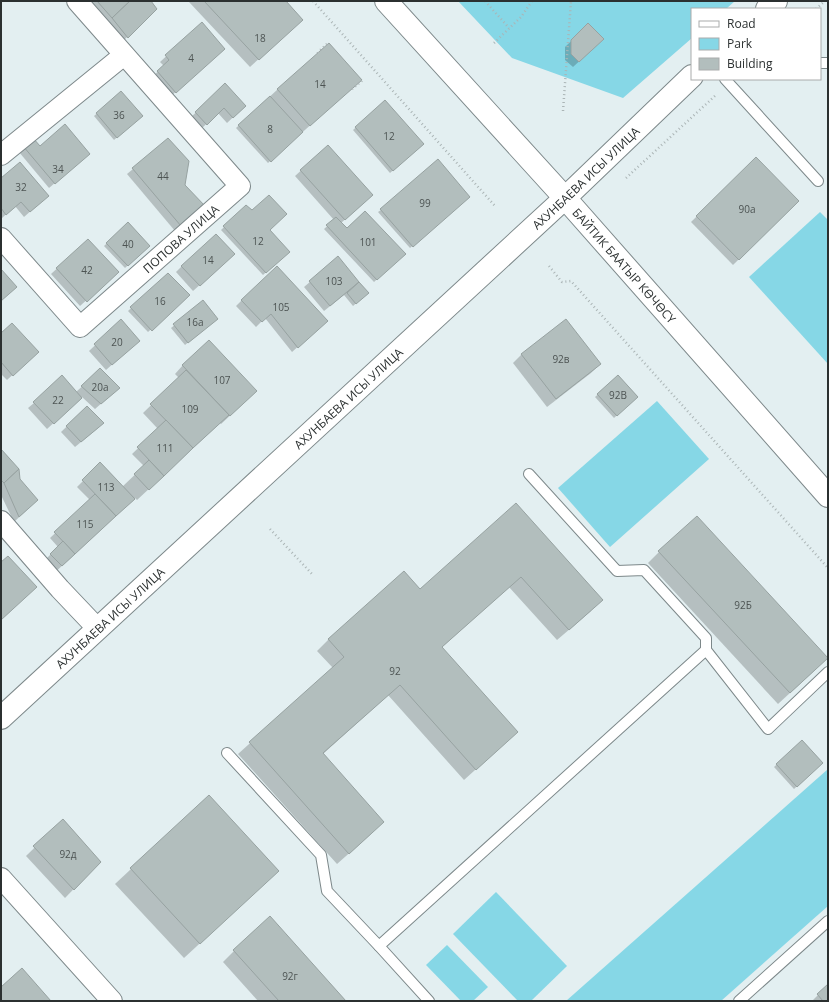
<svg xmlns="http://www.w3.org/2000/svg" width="829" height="1002" viewBox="0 0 829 1002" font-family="'Open Sans',sans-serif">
  <rect width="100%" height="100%" fill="#e3eff1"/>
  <g fill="#86d7e6">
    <path d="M458,1h277l-9,8h-34v29l-69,60 -111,-40z"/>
    <path d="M820,212l8,8v144l-79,-87z"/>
    <path d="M657,401l52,58 -99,88 -52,-59z"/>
    <path d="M828,769v137l-107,95h-155z"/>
    <path d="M496,892l71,74 -36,35h-13l-65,-67z"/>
    <path d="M447,945l41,42 -15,14h-12l-35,-36z"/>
  </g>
  <g fill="#0003">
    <path d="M94,1h55l7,8 -34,33 -32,-37z"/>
    <path d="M190,1h94l9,27 -43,39 -61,-65z"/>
    <path d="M201,24l17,30 -48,43 -18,-20 12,-11 -4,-4z"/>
    <path d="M588,25l9,20 -24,22 -8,-7v-13z"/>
    <path d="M225,85l20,21 -18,17 -9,-10 -17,16 -11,-11z"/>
    <path d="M352,88l-84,75 -32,-35 42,-39z"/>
    <path d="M121,93l18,25 -25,22 -20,-24z"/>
    <path d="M385,102l35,45 -30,26 -37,-43z"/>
    <path d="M328,146l38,55 -25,22 6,7 57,24 -30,28 -50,-53 10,-9 -39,-44z"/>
    <path d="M24,147h16l43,12 -34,29 -30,-36z"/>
    <path d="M756,158l42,43 -65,64 -42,-43z"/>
    <path d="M133,169l51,16 19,21 -28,25 -48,-57z"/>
    <path d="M1,179l41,22 -18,16 -9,-11 -14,13z"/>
    <path d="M466,199l-56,49 -32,-36 3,-2z"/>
    <path d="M246,206l43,46 -26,23 -42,-45z"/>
    <path d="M128,224l20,22 -23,22 -21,-22z"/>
    <path d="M88,240l24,37 -32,29 -29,-32z"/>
    <path d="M338,258l30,35 -15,13 -9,-11 -20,16 -20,-24z"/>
    <path d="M228,260l-35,31 -17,-19 6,-6z"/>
    <path d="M168,274l20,21 -40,37 -20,-21z"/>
    <path d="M242,300l79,26 -29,26 -27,-34 -9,9 -20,-21z"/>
    <path d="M203,302l11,19 -29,24 -14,-17z"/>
    <path d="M566,320l34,44 -9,9 -44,34 -34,-44 8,-8z"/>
    <path d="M121,321l12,25 -27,24 -17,-19z"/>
    <path d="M1,334l31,23 -25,23 -6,-6z"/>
    <path d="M183,365l64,35 -26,24 -1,-1 -83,77 -2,-2 -85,79 -10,-12 18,-18 -8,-9 40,-38 -13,-13 23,-23 22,23 22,-21 -12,-12 26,-25 -15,-16 36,-35 -4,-4z"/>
    <path d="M100,370l19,18 -24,21 -13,-12 -35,32 -19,-21 6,-5 42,-11z"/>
    <path d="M618,376l19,20 -23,22 -19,-21z"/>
    <path d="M87,407l11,21 -23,19 -14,-15z"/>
    <path d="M1,451l18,29 12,26 -17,16 -13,-27z"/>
    <path d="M516,504l75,107 -34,29 -48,-53 -68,61 64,95 -41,37 -76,-85 -65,59 49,79 -35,31 -99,-110 95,-86 -16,-17 11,-11 76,-68 16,18z"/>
    <path d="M659,552l157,117 -38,35 -130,-141z"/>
    <path d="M802,741l20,22 -28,26 -20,-22z"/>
    <path d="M63,820l37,42 -35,36 -39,-42z"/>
    <path d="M131,869l131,17 -78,72 -69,-74z"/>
    <path d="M234,951l111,50h-87l-35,-39z"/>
    <path d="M828,986v15h-16l6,-6z"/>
  </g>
  <g fill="#b2bebd" stroke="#97a2a1">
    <path d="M97,1h33l-18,17z"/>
    <path d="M130,1h21l6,8 -29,29 -16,-20z"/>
    <path d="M204,1h82l17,19 -44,40z"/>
    <path d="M202,22l23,27 -49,44 -19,-22 12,-11 -4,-5z"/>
    <path d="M588,23l16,16 -25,23 -8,-8v-14z"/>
    <path d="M329,43l33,37 -52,46 -33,-37z"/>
    <path d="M225,83l21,23 -13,12 -9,-10 -17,17 -12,-13z"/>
    <path d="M121,91l22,25 -26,22 -21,-25z"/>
    <path d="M270,96l33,36 -32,30 -33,-37z"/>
    <path d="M385,100l39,44 -31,27 -38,-44z"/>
    <path d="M65,124l25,30 -35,30 -32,-38 10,-8 7,8z"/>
    <path d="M168,138l21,23 -4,24 20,21 -24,20 -49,-58z"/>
    <path d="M328,145l45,50 -28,25 -45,-50z"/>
    <path d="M756,157l43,44 -60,59 -43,-44z"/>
    <path d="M438,159l32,38 -57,50 -33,-38z"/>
    <path d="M20,162l29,34 -19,16 -9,-10 -15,13 -5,-7v-30z"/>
    <path d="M269,195l18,19 -17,16 20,22 -24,21 -43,-47 23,-21 6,5z"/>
    <path d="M365,211l41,43 -29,26 -51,-55 10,-8 11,11z"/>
    <path d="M128,222l22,24 -22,20 -22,-23z"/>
    <path d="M216,234l19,20 -35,32 -19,-20z"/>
    <path d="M88,239l31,33 -32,30 -31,-34z"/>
    <path d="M338,256l21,26 -29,24 -21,-25z"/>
    <path d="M277,266l51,55 -30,27 -27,-34 -9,8 -21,-22z"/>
    <path d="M1,269l16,18 -16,14z"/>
    <path d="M168,273l22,22 -38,36 -22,-24z"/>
    <path d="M359,282l10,11 -13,11 -9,-11z"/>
    <path d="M203,300l15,19 -30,24 -15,-19z"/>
    <path d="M121,319l19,22 -28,24 -18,-21z"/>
    <path d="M566,319l35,45 -45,35 -35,-45z"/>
    <path d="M12,323l27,29 -26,24 -12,-14v-29z"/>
    <path d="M209,340l48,51 -27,25 -48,-51z"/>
    <path d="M100,368l20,20 -19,16 -20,-18z"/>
    <path d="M186,370l43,45 -36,33 -43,-44z"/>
    <path d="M62,375l20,23 -28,26 -21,-22z"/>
    <path d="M618,375l20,22 -21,19 -20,-22z"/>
    <path d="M87,406l17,17 -23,19 -15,-16z"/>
    <path d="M166,420l27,28 -29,28 -27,-29z"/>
    <path d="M1,449l18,20 -15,14 -3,-3z"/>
    <path d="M149,460l15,16 -15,14 -15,-16z"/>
    <path d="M100,462l35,37 -19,17 -34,-36z"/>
    <path d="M19,469l1,10 18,21 -19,17 -15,-34z"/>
    <path d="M95,494l21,22 -41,38 -21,-22z"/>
    <path d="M516,503l87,97 -34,30 -48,-53 -79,70 76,85 -42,38 -76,-85 -77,68 61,69 -35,32 -100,-112 95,-85 -16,-18 76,-68 16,18z"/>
    <path d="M697,516l131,142 -38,35 -132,-142z"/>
    <path d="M63,541l12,13 -13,12 -12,-12z"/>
    <path d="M8,556l29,31 -36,33v-58z"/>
    <path d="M802,740l21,23 -26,24 -21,-23z"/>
    <path d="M209,795l70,76 -79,73 -70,-76z"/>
    <path d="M63,819l38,43 -27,28 -41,-44z"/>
    <path d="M270,916l76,85h-67l-46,-51z"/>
    <path d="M22,968l29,33h-50v-14z"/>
    <path d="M828,984v17h-5l-6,-7z"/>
  </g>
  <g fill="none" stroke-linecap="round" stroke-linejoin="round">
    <defs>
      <g id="lane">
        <path d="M820,63h8"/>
        <path d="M725,79l93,102"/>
        <path d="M529,474l88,97 27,-1 62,68v12"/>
        <path d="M227,753l94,102 6,36 52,55 50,55"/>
        <path d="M379,946l327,-296 62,79 60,-57"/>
        <path d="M739,1001l89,-80"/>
      </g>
      <g id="street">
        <path d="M1,155l123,-100"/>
        <path id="s1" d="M1,238l79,89 160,-141 -163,-185"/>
        <path d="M1,521l59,68 37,39"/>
        <path d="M1,878l111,123"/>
      </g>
      <g id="primary">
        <path id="s2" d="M386,1l179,197 263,298"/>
        <path d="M767,9l9,-8"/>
        <path id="s3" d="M1,718l564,-520 127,-122"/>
      </g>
    </defs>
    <use href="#lane" stroke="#7d888a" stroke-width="12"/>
    <use href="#street" stroke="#7d888a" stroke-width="22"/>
    <use href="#primary" stroke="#7d888a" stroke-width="24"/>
    <g stroke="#abb5b6" stroke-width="2.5" stroke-dasharray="1 3" stroke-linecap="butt">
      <path d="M313,1l182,205"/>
      <path d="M485,1l24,27"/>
      <path d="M816,9l9,-8"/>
      <path d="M494,43l27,-26 11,-16"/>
      <path d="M318,53v-1l10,-9"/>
      <path d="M352,89l11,-9"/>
      <path d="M563,111l8,-110"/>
      <path d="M626,178l91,-84"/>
      <path d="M549,266l13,16 9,-1 257,287"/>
      <path d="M270,529l42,45"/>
    </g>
    <use href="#lane" stroke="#fff" stroke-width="10"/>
    <use href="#street" stroke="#fff" stroke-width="20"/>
    <use href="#primary" stroke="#fff" stroke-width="22"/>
  </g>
  <g text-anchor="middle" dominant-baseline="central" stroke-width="4" stroke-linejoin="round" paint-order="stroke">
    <g font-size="10" fill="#4d5453">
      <text x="260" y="38">18</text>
      <text x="191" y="58">4</text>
      <text x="320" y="84">14</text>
      <text x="119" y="115">36</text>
      <text x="270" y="129">8</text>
      <text x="389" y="136">12</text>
      <text x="58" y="169">34</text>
      <text x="163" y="176">44</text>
      <text x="21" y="187">32</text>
      <text x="425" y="203">99</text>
      <text x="747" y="209">90а</text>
      <text x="258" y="241">12</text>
      <text x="368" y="242">101</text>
      <text x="128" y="244">40</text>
      <text x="208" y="260">14</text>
      <text x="87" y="270">42</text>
      <text x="334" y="281">103</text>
      <text x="160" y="301">16</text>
      <text x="281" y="307">105</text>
      <text x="195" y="322">16а</text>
      <text x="117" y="342">20</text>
      <text x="561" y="359">92в</text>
      <text x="222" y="380">107</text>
      <text x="100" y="387">20а</text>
      <text x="618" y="395">92В</text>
      <text x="58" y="400">22</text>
      <text x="190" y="409">109</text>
      <text x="165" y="448">111</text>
      <text x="106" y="487">113</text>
      <text x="85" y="524">115</text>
      <text x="743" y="605">92Б</text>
      <text x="395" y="671">92</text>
      <text x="68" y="854">92д</text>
      <text x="290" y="976">92г</text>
    </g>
    <g font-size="12" fill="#2b3030" stroke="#fff">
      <text stroke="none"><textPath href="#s3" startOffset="796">АХУНБАЕВА ИСЫ УЛИЦА</textPath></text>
      <text stroke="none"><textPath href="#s1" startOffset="253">ПОПОВА УЛИЦА</textPath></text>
      <text stroke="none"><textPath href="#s2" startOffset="356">БАЙТИК БААТЫР КӨЧӨСҮ</textPath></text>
      <text stroke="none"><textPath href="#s3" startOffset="472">АХУНБАЕВА ИСЫ УЛИЦА</textPath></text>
      <text stroke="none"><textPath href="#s3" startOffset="148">АХУНБАЕВА ИСЫ УЛИЦА</textPath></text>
    </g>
  </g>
  <rect width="829" height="1002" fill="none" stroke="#2b3030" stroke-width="4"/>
  <rect x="691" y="8" width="130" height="72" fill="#ffffff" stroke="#aaacac"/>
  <rect x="699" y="21" width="20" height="6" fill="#ffffff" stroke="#aaacac"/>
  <text x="727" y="28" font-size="12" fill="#2b3030">Road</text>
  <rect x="699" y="38" width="20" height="12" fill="#86d7e6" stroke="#aaacac"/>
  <text x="727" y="48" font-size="12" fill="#2b3030">Park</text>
  <rect x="699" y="58" width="20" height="12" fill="#b2bebd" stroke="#aaacac"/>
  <text x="727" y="68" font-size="12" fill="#2b3030">Building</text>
</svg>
